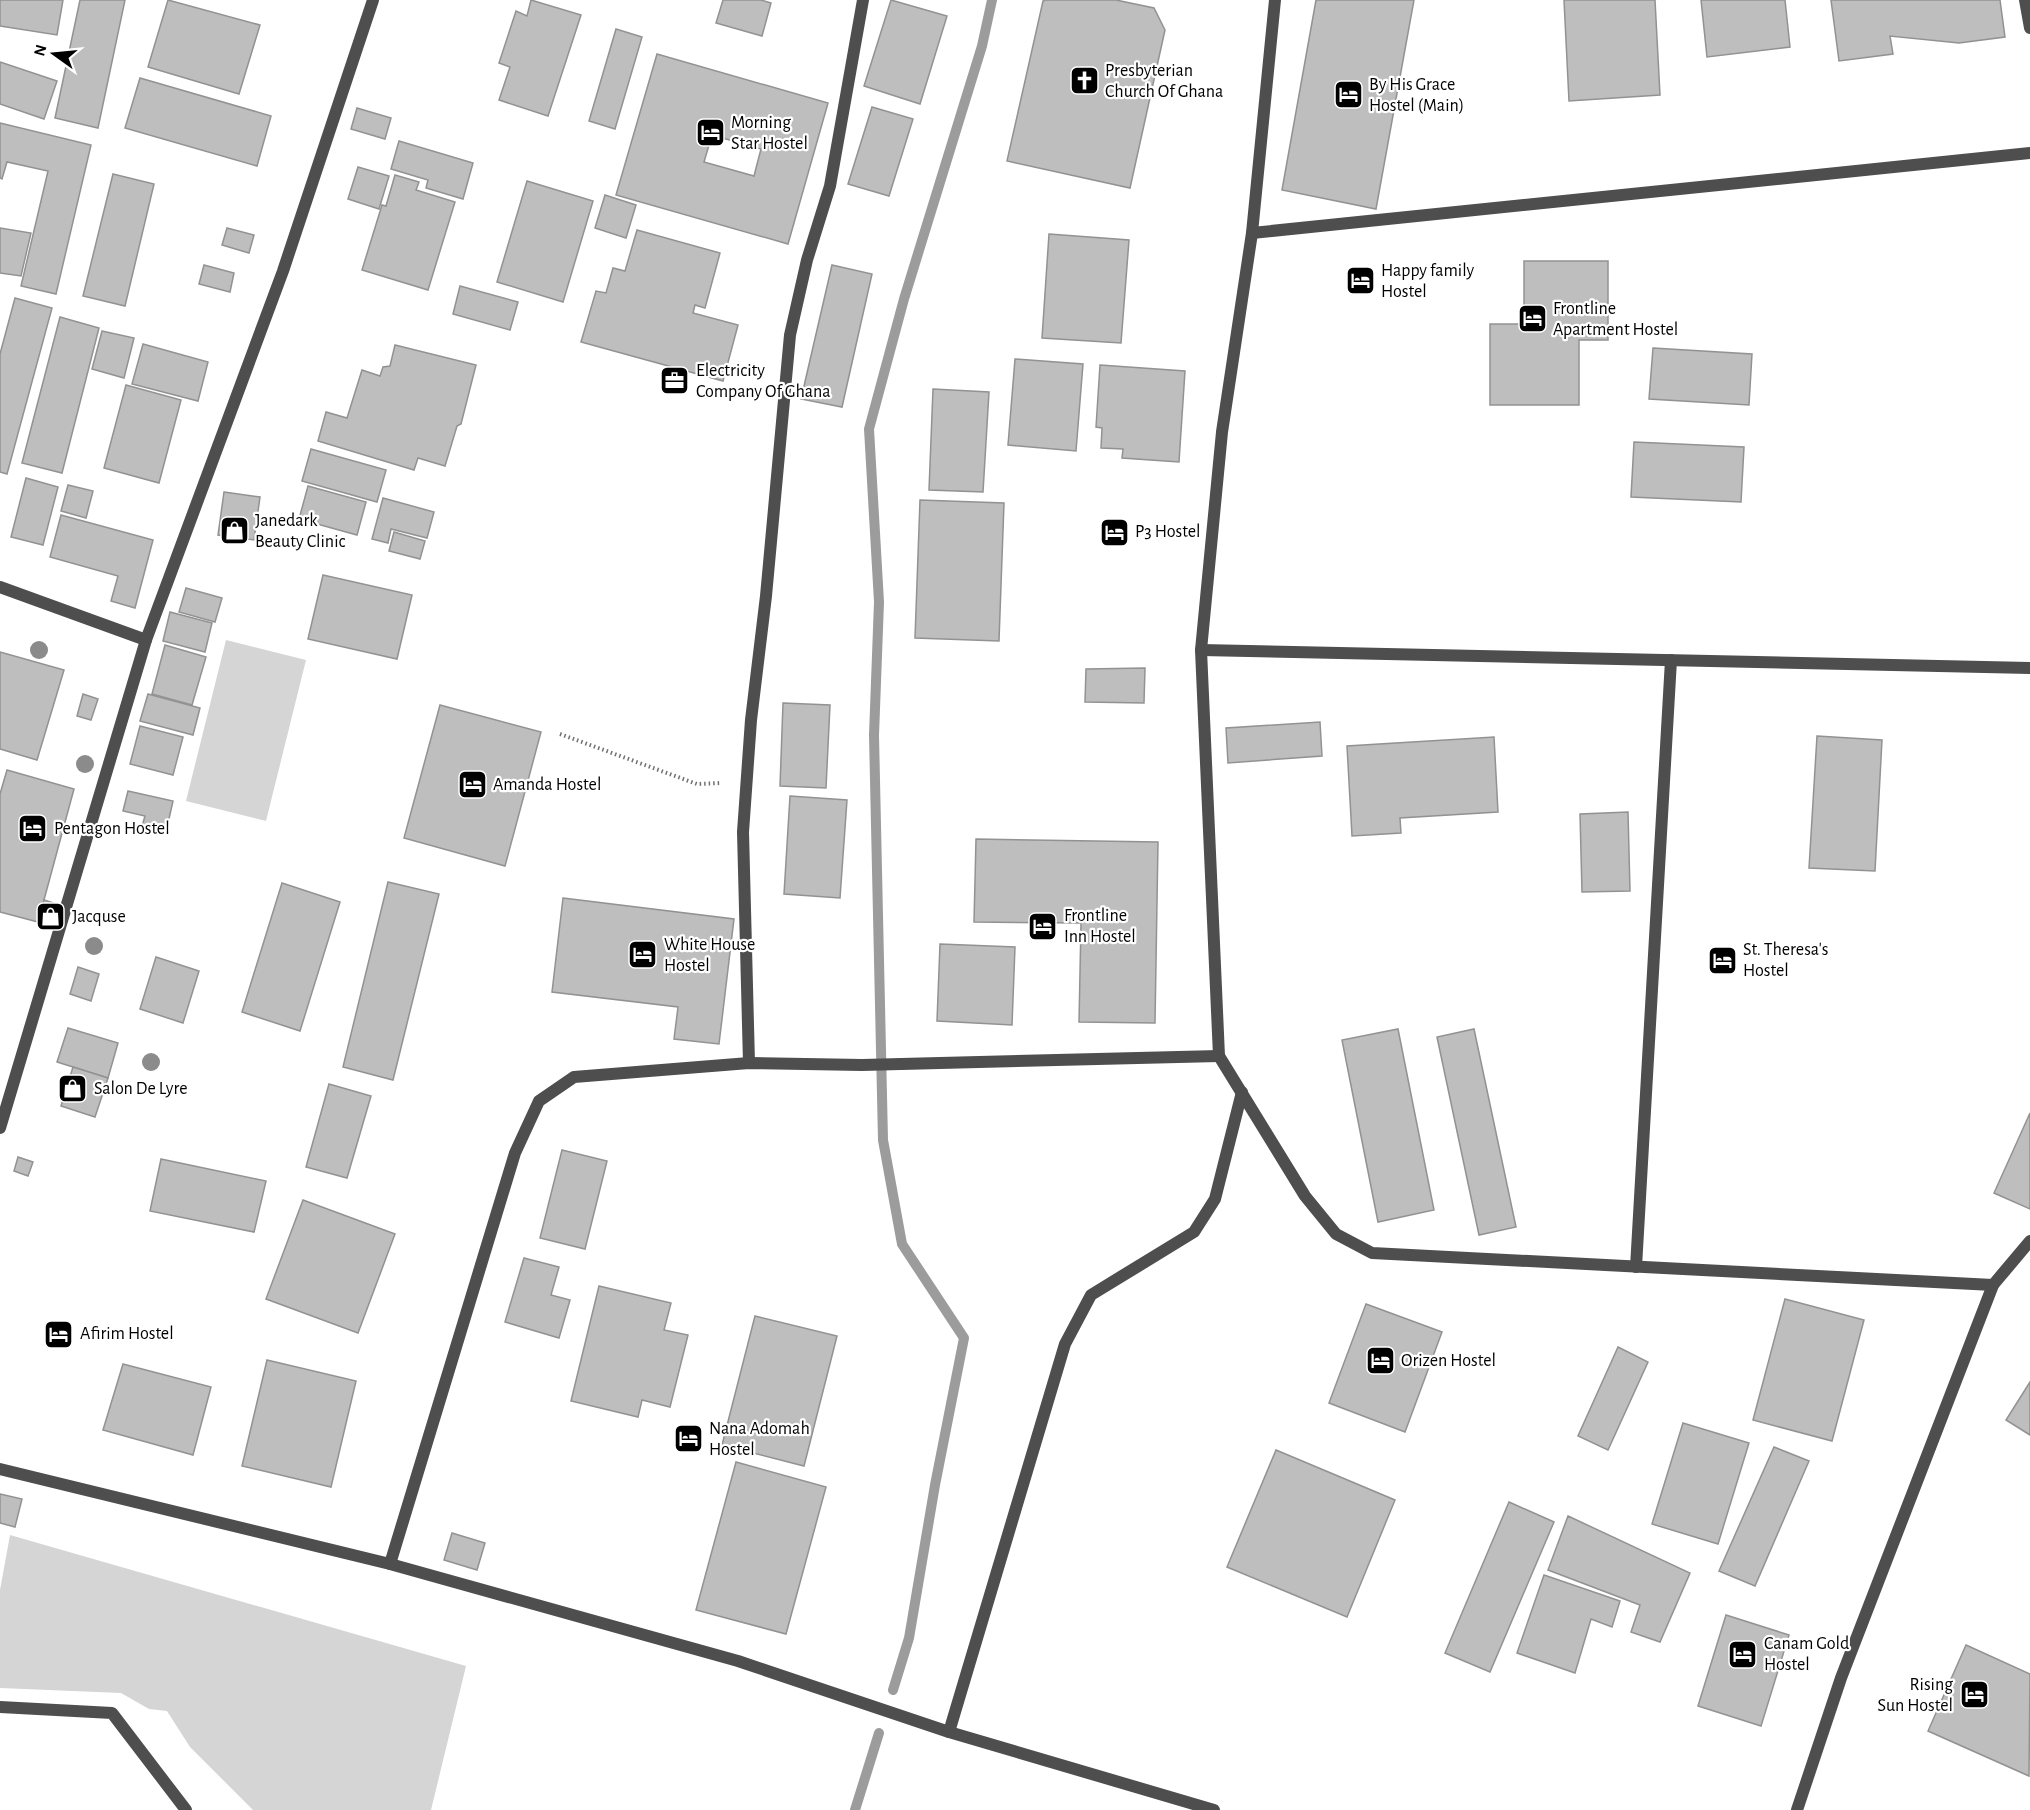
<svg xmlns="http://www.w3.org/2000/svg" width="2030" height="1810" viewBox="0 0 2030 1810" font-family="'Alegreya Sans',sans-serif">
  <rect width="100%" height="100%" fill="#fff"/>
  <g fill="#d5d5d5">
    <path d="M226,640l80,20 -40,161 -80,-20z"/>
    <path d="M10,1535l456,131 -35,144h-178l-63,-63 -23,-36 -18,-2 -28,-16 -121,-5v-98z"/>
  </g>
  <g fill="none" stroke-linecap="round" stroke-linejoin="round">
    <g stroke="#9c9c9c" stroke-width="10">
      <path d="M893,1690l16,-52 26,-153 29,-147 -62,-94 -19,-104 -9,-405 5,-133 -10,-173 35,-130 78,-253 10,-46"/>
      <path d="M855,1810l24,-77"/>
    </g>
  </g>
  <g fill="#bebebe" stroke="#929292" stroke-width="1.5" fill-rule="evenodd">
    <path d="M0,0h63l-6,35 -57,-9z"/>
    <path d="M80,0h45l-27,128 -43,-10z"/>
    <path d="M168,0l92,25 -21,69 -91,-27z"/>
    <path d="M531,0l50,15 -33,101 -49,-16 11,-33 -11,-4 17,-52 11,5z"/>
    <path d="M723,0h38l10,3 -9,33 -46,-13z"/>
    <path d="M891,0l56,16 -27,88 -56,-18z"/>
    <path d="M1045,0h71l38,8 11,22 -35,158 -123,-27 36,-160z"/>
    <path d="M1316,0h98l-38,209 -94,-19z"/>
    <path d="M1564,0h91l5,95 -91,6z"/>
    <path d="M1701,0h84l5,47 -83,10z"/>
    <path d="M1831,0h169l5,37 -46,6 -69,-7 3,18 -54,7z"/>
    <path d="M616,29l26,8 -27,92 -26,-8z"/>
    <path d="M657,54l171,49 -40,141 -172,-49zM712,135l49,14 -7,27 -50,-14z"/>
    <path d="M0,62l57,19 -13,38 -44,-15z"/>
    <path d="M140,78l131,38 -14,50 -132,-38z"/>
    <path d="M872,107l41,12 -24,77 -41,-12z"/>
    <path d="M357,108l34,10 -6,21 -34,-10z"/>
    <path d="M0,123l91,22 -35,149 -35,-8 27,-115 -41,-9 -5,17 -2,-1z"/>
    <path d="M399,141l74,22 -10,36 -37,-11 2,-8 -37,-11z"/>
    <path d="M358,167l31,9 -10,33 -31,-10z"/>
    <path d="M113,174l41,10 -29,122 -42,-10z"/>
    <path d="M395,175l24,7 -3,8 39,12 -27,88 -66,-20 20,-65 4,1z"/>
    <path d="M527,181l66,20 -30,101 -66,-20z"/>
    <path d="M605,195l31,10 -10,33 -31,-10z"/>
    <path d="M0,228l31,5 -10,43 -21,-3z"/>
    <path d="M227,228l27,7 -5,18 -27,-8z"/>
    <path d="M637,230l83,23 -15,55 -10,-3 -2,8 45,12 -15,56 -142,-39 15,-51 10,2 7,-25 12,3z"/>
    <path d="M1049,234l80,6 -8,103 -79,-5z"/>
    <path d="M1524,261h84v79h-29v65h-89v-81h34z"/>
    <path d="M204,265l30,8 -4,19 -31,-8z"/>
    <path d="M832,265l40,9 -30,133 -41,-8z"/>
    <path d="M460,286l58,16 -8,28 -57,-16z"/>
    <path d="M15,298l37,10 -45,166 -7,-2v-118z"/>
    <path d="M60,317l39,11 -37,145 -40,-10z"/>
    <path d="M102,331l32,7 -10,40 -32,-9z"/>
    <path d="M143,344l65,18 -10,39 -66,-17z"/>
    <path d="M395,345l81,20 -15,59 -4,2 -12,40 -27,-8 -4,12 -96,-29 8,-29 21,6 15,-48 18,6 3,-9 7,-1z"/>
    <path d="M1653,348l99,6 -3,51 -100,-6z"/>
    <path d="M1015,359l68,5 -7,87 -68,-6z"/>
    <path d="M1100,365l85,6 -6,91 -57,-4 1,-9 -22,-1 1,-20 -6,-1z"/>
    <path d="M126,385l55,15 -22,83 -55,-15z"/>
    <path d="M933,389l56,3 -6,100 -54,-2z"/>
    <path d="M1634,442l110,5 -3,55 -110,-5z"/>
    <path d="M311,449l75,21 -9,32 -75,-21z"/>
    <path d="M26,478l32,9 -15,58 -32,-8z"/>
    <path d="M68,485l25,6 -7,27 -25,-7z"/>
    <path d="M308,486l58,16 -9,33 -58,-16z"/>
    <path d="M224,492l36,5 -6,43 -36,-5z"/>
    <path d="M383,498l51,14 -7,26 -36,-9 -3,14 -16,-4z"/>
    <path d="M920,500l84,3 -5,138 -84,-3z"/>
    <path d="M61,515l92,25 -18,68 -24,-7 7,-25 -68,-19z"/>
    <path d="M394,532l31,9 -5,18 -31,-8z"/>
    <path d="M323,575l89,20 -15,64 -89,-20z"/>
    <path d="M186,588l36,10 -7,24 -36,-10z"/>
    <path d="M170,612l42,11 -7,29 -42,-11z"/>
    <path d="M165,645l41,12 -14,48 -40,-11z"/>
    <path d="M0,652l64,18 -27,90 -37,-11z"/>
    <path d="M1145,668l-1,35 -59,-1 1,-33z"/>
    <path d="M83,694l15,5 -7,21 -14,-4z"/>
    <path d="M148,694l52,14 -7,27 -53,-14z"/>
    <path d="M783,703l47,2 -4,83 -46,-2z"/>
    <path d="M440,705l101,27 -36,134 -101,-28z"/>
    <path d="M1320,722l2,34 -94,7 -2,-35z"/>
    <path d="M140,726l43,11 -10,38 -43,-11z"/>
    <path d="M1817,736l65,4 -7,131 -66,-3z"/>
    <path d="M1494,737l4,75 -98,6 1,15 -49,3 -5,-90z"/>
    <path d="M7,770l67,19 -36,133 -38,-10v-118z"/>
    <path d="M128,791l45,10 -7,31 -24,-6 3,-10 -22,-5z"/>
    <path d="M790,796l57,4 -7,98 -56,-4z"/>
    <path d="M1628,812l2,79 -48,1 -2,-78z"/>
    <path d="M976,839l182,3 -3,181 -76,-1 2,-99 -107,-1z"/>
    <path d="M388,882l51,12 -46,186 -50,-13z"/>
    <path d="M282,883l58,19 -40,129 -58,-19z"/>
    <path d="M563,898l171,21 -15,125 -45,-5 4,-32 -126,-15z"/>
    <path d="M44,900l16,5 -6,21 -16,-4z"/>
    <path d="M940,944l75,3 -3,78 -75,-4z"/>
    <path d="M156,957l43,14 -16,52 -43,-14z"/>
    <path d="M78,967l21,7 -8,27 -21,-7z"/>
    <path d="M68,1028l50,15 -10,35 -51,-16z"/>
    <path d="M1398,1029l36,181 -56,12 -36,-182z"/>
    <path d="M1474,1029l42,198 -37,8 -42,-198z"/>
    <path d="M73,1067l35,11 -13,39 -34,-11z"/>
    <path d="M329,1084l42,12 -24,82 -41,-11z"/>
    <path d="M2030,1113v96l-36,-16z"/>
    <path d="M562,1150l45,11 -22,88 -45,-11z"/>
    <path d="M18,1157l15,5 -5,14 -14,-5z"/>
    <path d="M161,1159l105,22 -12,51 -104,-21z"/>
    <path d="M303,1200l92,34 -37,99 -92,-34z"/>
    <path d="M524,1258l35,9 -8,28 19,5 -11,38 -54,-16z"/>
    <path d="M599,1286l72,17 -7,27 24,5 -18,72 -28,-7 -4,17 -67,-16z"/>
    <path d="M1785,1299l79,21 -32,121 -79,-21z"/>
    <path d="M1366,1304l76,28 -37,100 -76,-29z"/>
    <path d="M755,1316l82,20 -33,130 -82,-21z"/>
    <path d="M1618,1347l30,15 -40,88 -30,-14z"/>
    <path d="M267,1360l89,21 -25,106 -89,-21z"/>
    <path d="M123,1364l88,23 -18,68 -90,-25z"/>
    <path d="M2030,1382v53l-24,-15z"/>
    <path d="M1683,1423l66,20 -31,101 -66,-20z"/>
    <path d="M1774,1447l35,14 -54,125 -36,-15z"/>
    <path d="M1276,1450l119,50 -48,117 -120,-50z"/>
    <path d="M736,1462l90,25 -40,147 -90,-24z"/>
    <path d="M0,1494l22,5 -7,28 -15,-4z"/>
    <path d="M1509,1502l45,20 -64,150 -45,-19z"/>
    <path d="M1568,1516l122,57 -30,69 -29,-10 9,-27 -92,-35z"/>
    <path d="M452,1533l33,10 -8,27 -33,-10z"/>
    <path d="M1544,1575l76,26 -8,26 -21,-8 -16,54 -58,-20z"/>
    <path d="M1726,1615l63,20 -28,91 -63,-20z"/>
    <path d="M1966,1645l64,29 -1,102 -101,-45z"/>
  </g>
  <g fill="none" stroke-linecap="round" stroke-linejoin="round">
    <path stroke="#707070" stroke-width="4" stroke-dasharray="1.5 3" stroke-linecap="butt" d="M560,734l137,50 24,-1"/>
    <path stroke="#4e4e4e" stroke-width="12" d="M0,1707l112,6 74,97"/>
    <g stroke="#4e4e4e" stroke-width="12">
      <path d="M1275,0l-23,233 -30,199 -21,218 18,406 86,140 31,38 36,19 621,32"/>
      <path d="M2025,0l5,28"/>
      <path d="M1252,233l778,-80"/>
      <path d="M0,587l146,53"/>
      <path d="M1201,650l829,18"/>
      <path d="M749,1063l-6,-231 8,-112 15,-124 24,-261 17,-75 23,-74 33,-186"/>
      <path d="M0,1128l146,-488 137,-369 90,-271"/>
      <path d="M1636,1267l35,-607"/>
      <path d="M0,1469l390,95 348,97 211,71 265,78"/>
      <path d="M390,1564l125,-411 24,-52 35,-24 175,-14 113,2 357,-9"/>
      <path d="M949,1732l116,-388 26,-49 103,-63 21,-33 27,-107"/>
      <path d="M1797,1810l44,-132 152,-393 37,-44"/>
    </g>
  </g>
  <g fill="#8b8b8b">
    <circle cx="39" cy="650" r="9"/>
    <circle cx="85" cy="764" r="9"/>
    <circle cx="94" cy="946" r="9"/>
    <circle cx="151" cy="1062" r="9"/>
  </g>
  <defs>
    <symbol id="church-square" viewBox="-11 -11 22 22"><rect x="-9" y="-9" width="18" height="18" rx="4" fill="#000" stroke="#fff"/><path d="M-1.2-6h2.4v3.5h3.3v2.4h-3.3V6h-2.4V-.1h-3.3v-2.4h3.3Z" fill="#fff"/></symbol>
    <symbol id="hotel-square" viewBox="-11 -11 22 22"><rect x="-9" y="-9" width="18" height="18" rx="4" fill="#000" stroke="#fff"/><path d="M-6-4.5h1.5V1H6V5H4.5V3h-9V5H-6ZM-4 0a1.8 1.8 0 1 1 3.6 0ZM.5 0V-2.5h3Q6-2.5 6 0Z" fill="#fff"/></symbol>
    <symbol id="office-square" viewBox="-11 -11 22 22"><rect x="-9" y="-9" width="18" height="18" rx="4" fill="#000" stroke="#fff"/><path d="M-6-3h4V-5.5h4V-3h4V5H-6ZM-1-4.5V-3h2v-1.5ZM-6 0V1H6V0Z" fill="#fff"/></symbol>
    <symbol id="shop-square" viewBox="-11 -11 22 22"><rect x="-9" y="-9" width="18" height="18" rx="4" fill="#000" stroke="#fff"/><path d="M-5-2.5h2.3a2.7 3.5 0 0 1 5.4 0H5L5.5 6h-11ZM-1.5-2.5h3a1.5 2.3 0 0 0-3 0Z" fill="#fff"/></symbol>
  </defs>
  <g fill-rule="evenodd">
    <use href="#church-square" x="1068" y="64" width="33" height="33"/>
    <use href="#hotel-square" x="1332" y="78" width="33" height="33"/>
    <use href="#hotel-square" x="694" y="116" width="33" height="33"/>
    <use href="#hotel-square" x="1344" y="264" width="33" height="33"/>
    <use href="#hotel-square" x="1516" y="302" width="33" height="33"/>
    <use href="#office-square" x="658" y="364" width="33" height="33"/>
    <use href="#shop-square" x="218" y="514" width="33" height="33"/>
    <use href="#hotel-square" x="1098" y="516" width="33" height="33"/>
    <use href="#hotel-square" x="456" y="768" width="33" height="33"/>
    <use href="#hotel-square" x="16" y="812" width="33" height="33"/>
    <use href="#shop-square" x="34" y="900" width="33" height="33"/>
    <use href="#hotel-square" x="1026" y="910" width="33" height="33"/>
    <use href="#hotel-square" x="626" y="938" width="33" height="33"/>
    <use href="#hotel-square" x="1706" y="944" width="33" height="33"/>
    <use href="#shop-square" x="56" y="1072" width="33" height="33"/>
    <use href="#hotel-square" x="42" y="1318" width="33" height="33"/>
    <use href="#hotel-square" x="1364" y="1344" width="33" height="33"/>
    <use href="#hotel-square" x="672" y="1422" width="33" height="33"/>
    <use href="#hotel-square" x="1726" y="1638" width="33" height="33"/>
    <use href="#hotel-square" x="1958" y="1678" width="33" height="33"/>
  </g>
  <g text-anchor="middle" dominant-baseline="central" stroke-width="4.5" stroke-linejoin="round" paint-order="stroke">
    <g font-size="18" fill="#000" stroke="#fff" text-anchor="start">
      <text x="1105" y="71">Presbyterian<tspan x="1105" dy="21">Church Of Ghana</tspan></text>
      <text x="1369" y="85">By His Grace<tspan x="1369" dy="21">Hostel (Main)</tspan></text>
      <text x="731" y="123">Morning<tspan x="731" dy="21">Star Hostel</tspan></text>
      <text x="1381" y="271">Happy family<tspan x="1381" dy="21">Hostel</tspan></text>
      <text x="1553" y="309">Frontline<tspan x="1553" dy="21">Apartment Hostel</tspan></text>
      <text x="696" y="371">Electricity<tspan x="696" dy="21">Company Of Ghana</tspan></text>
      <text x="255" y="521">Janedark<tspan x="255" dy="21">Beauty Clinic</tspan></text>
      <text x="1135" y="532">P3 Hostel</text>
      <text x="493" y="785">Amanda Hostel</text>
      <text x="54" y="829">Pentagon Hostel</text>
      <text x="1064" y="916">Frontline<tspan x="1064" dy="21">Inn Hostel</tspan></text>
      <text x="72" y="917">Jacquse</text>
      <text x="664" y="945">White House<tspan x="664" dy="21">Hostel</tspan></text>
      <text x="1743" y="950">St. Theresa's<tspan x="1743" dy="21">Hostel</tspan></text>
      <text x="94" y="1089">Salon De Lyre</text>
      <text x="80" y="1334">Afirim Hostel</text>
      <text x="1401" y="1361">Orizen Hostel</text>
      <text x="709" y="1429">Nana Adomah<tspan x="709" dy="21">Hostel</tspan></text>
      <text x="1764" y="1644">Canam Gold<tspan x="1764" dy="21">Hostel</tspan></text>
      <text x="1953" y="1685" text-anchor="end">Rising<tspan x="1953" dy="21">Sun Hostel</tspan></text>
    </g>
  </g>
  <g transform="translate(54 54) rotate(285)" stroke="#ffffff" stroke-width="4.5" paint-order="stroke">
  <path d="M0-4.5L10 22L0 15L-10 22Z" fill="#000000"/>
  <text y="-9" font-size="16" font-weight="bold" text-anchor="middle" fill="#000000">N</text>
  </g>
</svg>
